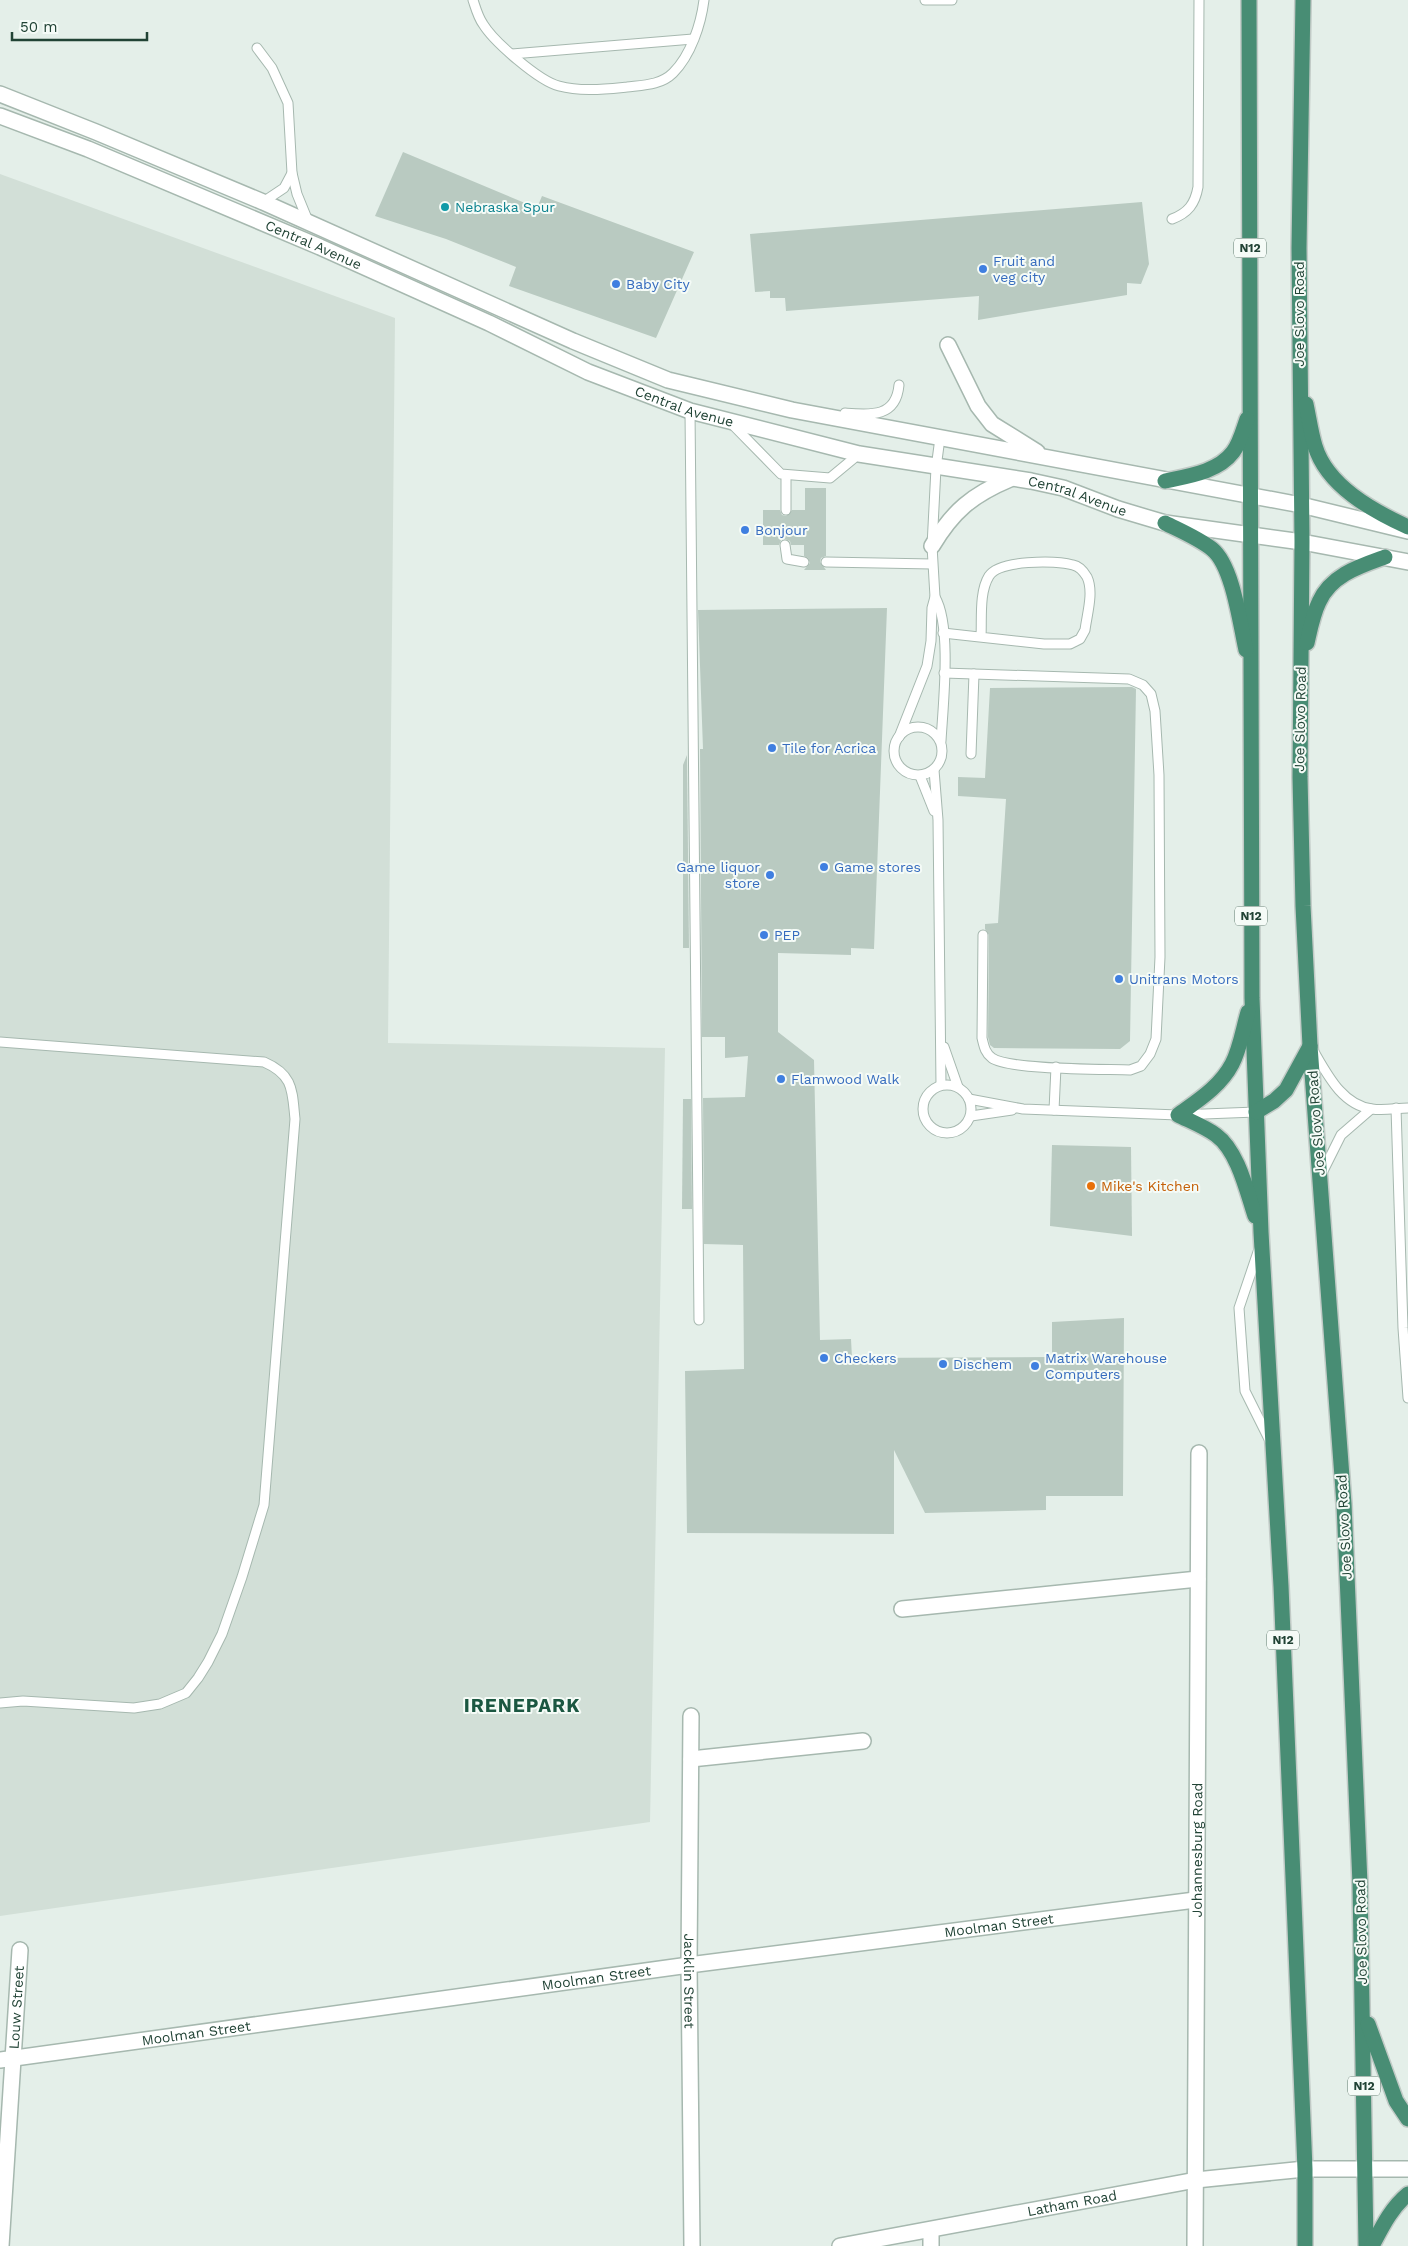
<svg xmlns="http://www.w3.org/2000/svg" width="1408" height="2246" viewBox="0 0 1408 2246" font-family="'Work Sans',sans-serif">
  <rect width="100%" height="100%" fill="#e4efe9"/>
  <path fill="#d2dfd7" d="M0,174l395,144 -7,725 277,5 -15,774 -650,94z"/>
  <g fill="#b9cac1">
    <path d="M403,152l134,56 5,-12 152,56 -38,86 -147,-52 7,-19 -70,-28 -71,-23z"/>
    <path d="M1142,202l7,62 -8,20 -14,-1v12l-149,25 1,-24 -193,15 -1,-13h-15v-7l-15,1 -5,-58z"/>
    <path d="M805,488h21v68l-5,2 -1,4 6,8h-22l6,-7 -2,-5 -4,-2v-11h-13l-1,-4 -5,-2 -4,1 -2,5h-16v-35h17l2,5 4,1 6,-6h13z"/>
    <path d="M887,608l-13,341 -23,-1v7l-73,-2v79l36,28 6,280 31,-1 1,19 200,-1v-35l72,-4 -1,178h-77v14l-121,3 -31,-63v84l-207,-1 -2,-162 59,-2 -1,-124 -39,-1 -1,-146 42,-1 3,-41 -23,2v-21h-23l-2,-288h3l-5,-139z"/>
    <path d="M1132,687l4,2 -6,352 -10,8 -126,-1 -4,-3 -2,-8 1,-102 -4,-6v-5l13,-1 8,-124 -48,-3v-19l27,1 5,-90z"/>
    <path d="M687,755l2,193h-6v-183z"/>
    <path d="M683,1099h8l1,110h-10z"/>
    <path d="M1052,1145l79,2 1,89 -82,-10z"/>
  </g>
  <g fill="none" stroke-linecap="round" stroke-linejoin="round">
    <defs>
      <g id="service">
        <path d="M473,0c3,9 5,17 10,24 11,18 56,57 76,62 22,6 47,3 68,1 17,-2 34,-2 46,-14 18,-18 28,-49 31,-73"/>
        <path d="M925,0h27"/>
        <path d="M257,48l15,20 16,35 4,70 5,21 11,27"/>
        <path d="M512,54l181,-15"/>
        <path d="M263,202l21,-14 8,-15"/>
        <path d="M1172,219c16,-6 23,-15 26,-32l1,-187"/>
        <path d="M690,411l9,909"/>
        <path d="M845,413c25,2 51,5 54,-28"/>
        <path d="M730,422l51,52 49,4 29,-24"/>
        <path d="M786,510v-34"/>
        <path d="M785,545l2,14 17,3"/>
        <path d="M826,562l106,2"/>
        <path d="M935,597c17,29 8,108 6,144"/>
        <path d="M943,633l101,11h26l10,-5 5,-9c2,-16 9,-38 2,-53 -3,-5 -8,-11 -14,-12 -18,-5 -74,-5 -84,11 -10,16 -7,43 -8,61"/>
        <path d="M944,673l185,6 14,6 8,9 4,17 4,64 1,182 -4,82 -6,15 -9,12 -11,4c-25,-1 -121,0 -138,-12 -7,-5 -8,-12 -10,-20l1,-103"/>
        <circle cx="918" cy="751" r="24"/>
        <path d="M899,737l28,-71 4,-25 1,-33 3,-11 -3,-51 4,-78 4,-30"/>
        <path d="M971,754l3,-80"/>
        <path d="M934,770l4,50 3,265"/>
        <path d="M920,776l14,35"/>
        <path d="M0,1042l264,20c30,13 28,29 31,57l-31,386 -22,72 -20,57 -14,28 -10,16 -12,15 -26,11 -26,4 -111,-7 -23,2"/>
        <path d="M944,1047l14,40"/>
        <path d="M1313,1050c14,24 29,55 59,59 12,2 25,-1 36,-1"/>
        <circle cx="947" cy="1109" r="24"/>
        <path d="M969,1099l54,10 155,6 78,-3"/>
        <path d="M1396,1108l7,220 5,70"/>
        <path d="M1054,1110l2,-43"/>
        <path d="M971,1116l41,-6"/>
        <path d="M1322,1173l19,-38 30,-26"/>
        <path d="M1259,1249l-20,59 6,83 25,50"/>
      </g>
      <g id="minor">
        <path d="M902,1609l296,-30"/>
        <path id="s1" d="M691,1716l-2,249 3,281"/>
        <path d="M691,1759l172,-18"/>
        <path id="s2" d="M0,2060l689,-95 506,-65"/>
        <path d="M931,2230v16"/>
        <path id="s3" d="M1,2246l19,-296"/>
        <path id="s4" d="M840,2246l356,-66 109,-11"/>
        <path id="s5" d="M1195,2246l4,-793"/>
      </g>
      <g id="tertiary">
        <path d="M0,94l96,38 167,70 310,139 95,39 124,30 509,95 107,26"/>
        <path id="s6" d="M0,116l88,33 232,98 169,76 99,49 102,39 169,43 172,27 32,7 55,21 47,14 137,19 106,20"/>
        <path d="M948,345l30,61 14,18 45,28"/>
        <path d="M932,546c21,-35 40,-51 78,-67"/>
        <path d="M1305,2169h103"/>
      </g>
      <g id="trunk">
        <path d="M1249,0l3,998 9,234 20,354 24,583v77"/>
        <path d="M1303,0l-4,248 3,294 -2,235 3,129 7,140 34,458 16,380 6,362"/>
        <path d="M1306,404c3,14 5,29 9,42 12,40 58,65 93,81"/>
        <path d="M1165,481c23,-5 53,-9 68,-29 7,-9 10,-22 14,-33"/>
        <path d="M1165,523c16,8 33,15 47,26 21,17 28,75 34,101"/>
        <path d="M1307,643c3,-13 6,-29 12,-41 12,-27 41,-36 66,-45"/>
        <path d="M1248,1012c-5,17 -8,37 -16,52 -12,23 -35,37 -54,51 12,6 27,12 38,20 22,16 31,57 39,81"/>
        <path d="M1256,1112l18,-11 12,-11 24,-44"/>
        <path d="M1368,2024l28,77 12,18"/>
        <path d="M1372,2246c10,-19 19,-38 36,-52"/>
      </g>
    </defs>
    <use href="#service" stroke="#a6b8af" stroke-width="11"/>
    <use href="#minor" stroke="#a6b8af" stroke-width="18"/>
    <use href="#tertiary" stroke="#a6b8af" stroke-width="18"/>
    <use href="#trunk" stroke="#c1cac6" stroke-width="18"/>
    <use href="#service" stroke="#fff" stroke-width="9"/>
    <use href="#minor" stroke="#fff" stroke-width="15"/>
    <use href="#tertiary" stroke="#fff" stroke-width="15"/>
    <use href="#trunk" stroke="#488d74" stroke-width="15"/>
  </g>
  <circle fill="#0f9aa8" stroke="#f5fbf7" stroke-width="2" cx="445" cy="207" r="5"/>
  <g fill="#3f7fe0" stroke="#f5fbf7" stroke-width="2">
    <circle cx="983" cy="269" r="5"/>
    <circle cx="616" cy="284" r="5"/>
    <circle cx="745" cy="530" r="5"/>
    <circle cx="772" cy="748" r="5"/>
    <circle cx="824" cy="867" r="5"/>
    <circle cx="770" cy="875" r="5"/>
    <circle cx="764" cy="935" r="5"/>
    <circle cx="1119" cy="979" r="5"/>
    <circle cx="781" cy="1079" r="5"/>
    <circle cx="824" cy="1358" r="5"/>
    <circle cx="943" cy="1364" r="5"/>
    <circle cx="1035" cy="1366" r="5"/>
  </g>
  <circle fill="#e8710a" stroke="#f5fbf7" stroke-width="2" cx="1091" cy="1186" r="5"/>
  <g text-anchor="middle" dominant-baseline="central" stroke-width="4" stroke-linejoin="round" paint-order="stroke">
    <g fill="#f5fbf7" stroke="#617a6f" stroke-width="1">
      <rect x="1234" y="238.5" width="32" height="19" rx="4"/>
      <rect x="1235" y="906.5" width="32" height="19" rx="4"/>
      <rect x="1267" y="1630.5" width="32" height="19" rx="4"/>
      <rect x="1348" y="2076.5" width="32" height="19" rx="4"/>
    </g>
    <g font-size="12" font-weight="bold" fill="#214335">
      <text x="1250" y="248">N12</text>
      <text x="1251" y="916">N12</text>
      <text x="1283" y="1640">N12</text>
      <text x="1364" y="2086">N12</text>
    </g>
    <g font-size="14" fill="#0d838f" stroke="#f5fbf7" text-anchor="start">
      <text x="455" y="207">Nebraska Spur</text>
    </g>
    <g font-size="14" fill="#214335" stroke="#f5fbf7">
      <text stroke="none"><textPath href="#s6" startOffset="339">Central Avenue</textPath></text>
      <text transform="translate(1299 314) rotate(-90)">Joe Slovo Road</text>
      <text stroke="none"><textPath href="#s6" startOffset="744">Central Avenue</textPath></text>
      <text stroke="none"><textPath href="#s6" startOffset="1148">Central Avenue</textPath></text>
      <text transform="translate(1300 719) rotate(-89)">Joe Slovo Road</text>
      <text transform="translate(1316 1123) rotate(-94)">Joe Slovo Road</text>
      <text transform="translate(1344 1527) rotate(-93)">Joe Slovo Road</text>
      <text stroke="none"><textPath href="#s5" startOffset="396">Johannesburg Road</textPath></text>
      <text stroke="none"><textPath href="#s2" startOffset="1008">Moolman Street</textPath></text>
      <text transform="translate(1361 1932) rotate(-91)">Joe Slovo Road</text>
      <text stroke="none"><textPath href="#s2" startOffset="602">Moolman Street</textPath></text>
      <text stroke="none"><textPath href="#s1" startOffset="265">Jacklin Street</textPath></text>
      <text stroke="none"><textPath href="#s3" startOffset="239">Louw Street</textPath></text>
      <text stroke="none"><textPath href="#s2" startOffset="198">Moolman Street</textPath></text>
      <text stroke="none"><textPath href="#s4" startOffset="236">Latham Road</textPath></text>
    </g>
    <g font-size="14" fill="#366cbe" stroke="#f5fbf7" text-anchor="start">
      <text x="993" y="261">Fruit and<tspan x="993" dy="16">veg city</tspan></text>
      <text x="626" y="284">Baby City</text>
      <text x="755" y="530">Bonjour</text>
      <text x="782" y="748">Tile for Acrica</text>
      <text x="760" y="867" text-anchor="end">Game liquor<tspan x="760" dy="16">store</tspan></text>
      <text x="834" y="867">Game stores</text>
      <text x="774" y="935">PEP</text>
      <text x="1129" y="979">Unitrans Motors</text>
      <text x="791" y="1079">Flamwood Walk</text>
      <text x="834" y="1358">Checkers</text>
      <text x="1045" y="1358">Matrix Warehouse<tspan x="1045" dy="16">Computers</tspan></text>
      <text x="953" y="1364">Dischem</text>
    </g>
    <g font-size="14" fill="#c56008" stroke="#f5fbf7" text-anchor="start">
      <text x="1101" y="1186">Mike's Kitchen</text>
    </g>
    <g font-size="19" font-weight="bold" letter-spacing="1" fill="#1b5741" stroke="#f5fbf7">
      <text x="522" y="1705">IRENEPARK</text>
    </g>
  </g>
  <path d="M12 32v8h135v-8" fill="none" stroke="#214335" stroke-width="2.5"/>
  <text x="20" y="32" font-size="15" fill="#214335" stroke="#f5fbf7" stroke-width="4" paint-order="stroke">50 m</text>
</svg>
